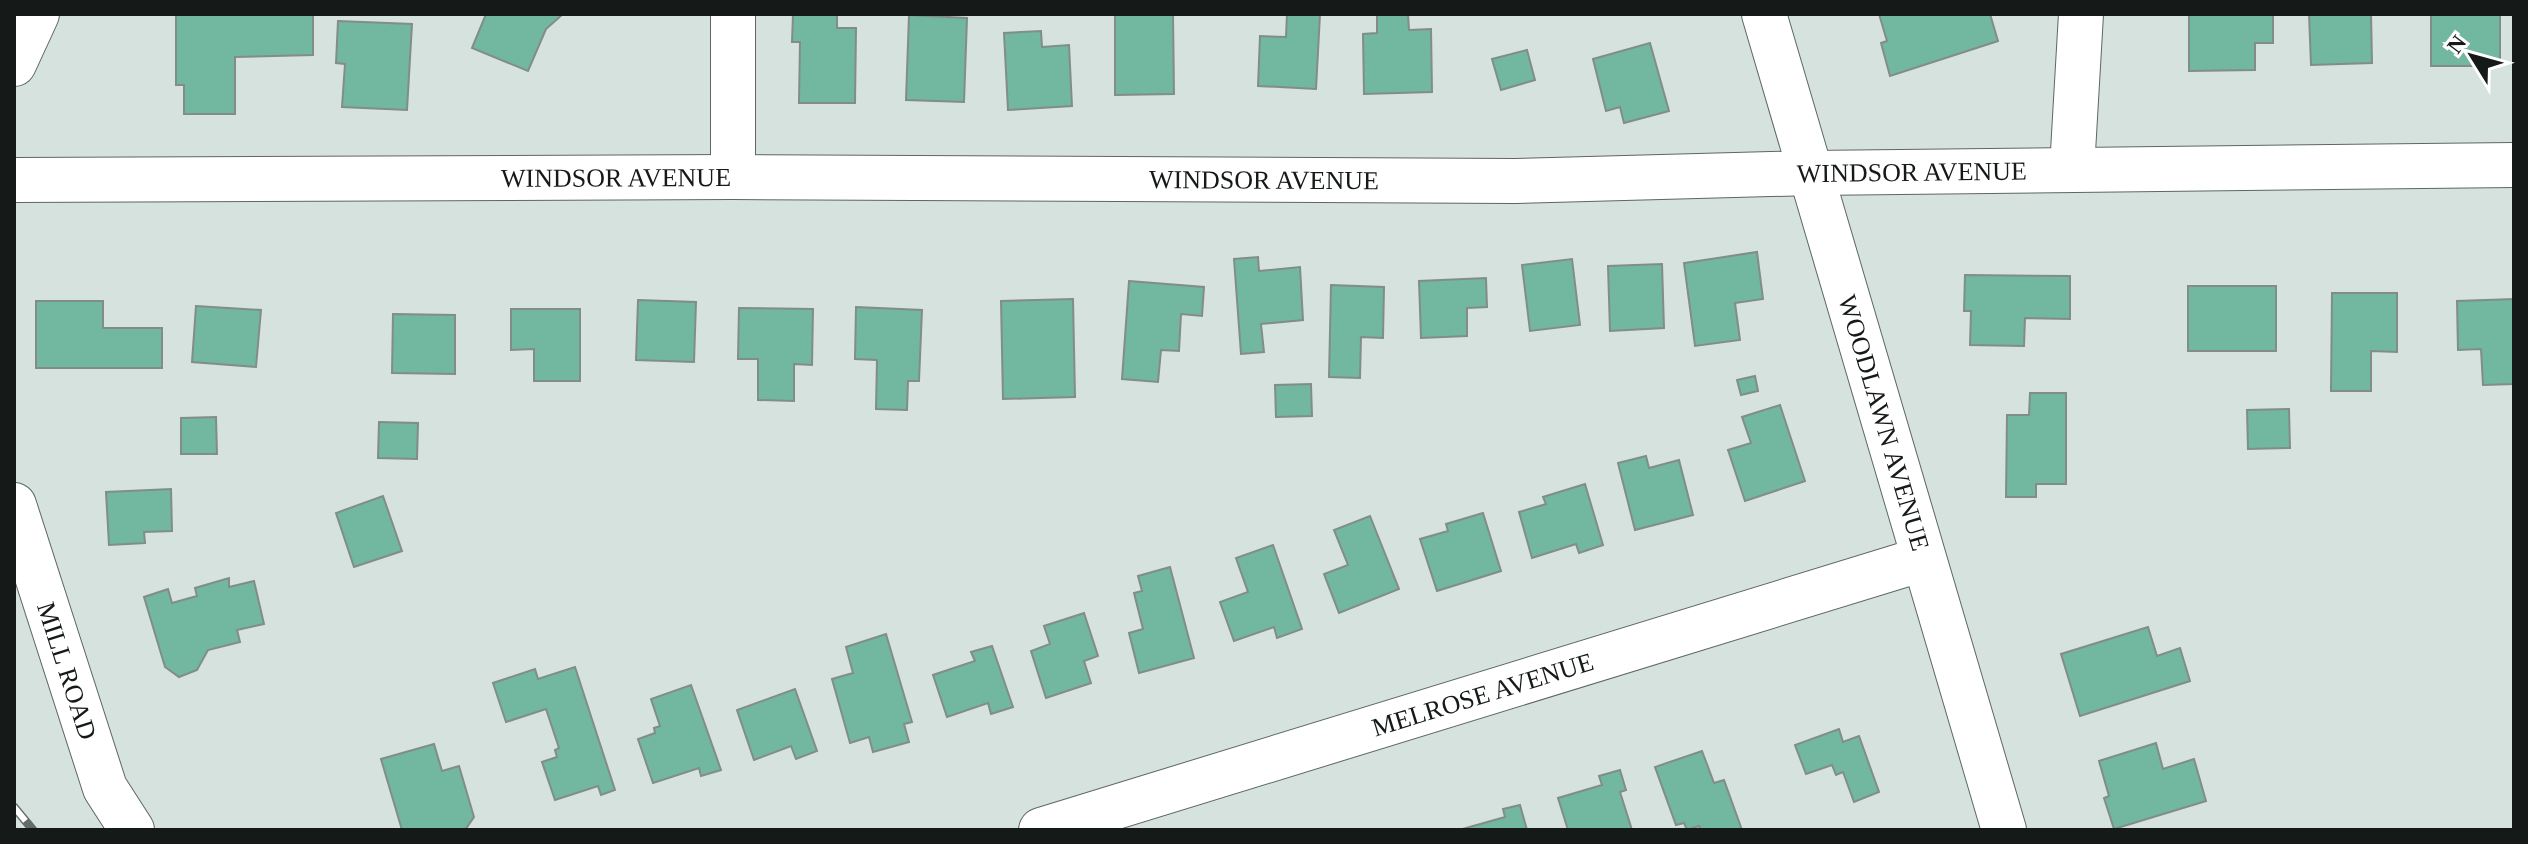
<svg xmlns="http://www.w3.org/2000/svg" width="2528" height="844" viewBox="0 0 2528 844" font-family="Georgia,serif">
  <rect width="100%" height="100%" fill="#d6e2dd"/>
  <g fill="#72b79f" stroke="#828d89" stroke-width="2">
    <path d="M176,14l137,1v40l-78,2v57h-51v-29h-8z"/>
    <path d="M486,14h77l-17,15 -18,42 -56,-23z"/>
    <path d="M793,14h44v14h19l-1,75h-56l1,-61h-8z"/>
    <path d="M1115,14h58l1,80 -59,1z"/>
    <path d="M1287,14h33l-4,75 -58,-3 2,-50 26,1z"/>
    <path d="M1377,14h31l1,16 22,-1 1,63 -68,2 -1,-60 14,-1z"/>
    <path d="M1879,14h111l8,27 -108,35 -9,-33 6,-2z"/>
    <path d="M2189,14h84v29h-18v27l-66,1z"/>
    <path d="M2309,14h62l1,49 -61,2z"/>
    <rect x="2431" y="14" width="69" height="52"/>
    <path d="M909,15l58,3 -3,84 -58,-2z"/>
    <path d="M338,21l74,3 -5,86 -65,-3 3,-43 -9,-1z"/>
    <path d="M1041,31l1,16 27,-2 3,61 -64,4 -4,-77z"/>
    <path d="M1650,43l19,68 -45,12 -4,-16 -14,4 -13,-52z"/>
    <path d="M1527,50l8,30 -34,10 -9,-31z"/>
    <path d="M1757,252l6,47 -28,4 5,37 -45,6 -11,-83z"/>
    <path d="M1258,257l1,14 41,-4 3,53 -42,4 3,28 -23,2 -7,-95z"/>
    <path d="M1572,259l8,66 -50,6 -8,-66z"/>
    <path d="M1662,264l2,64 -54,3 -2,-65z"/>
    <path d="M1965,275l105,1v43l-45,-1 -1,28 -54,-1 1,-34h-7z"/>
    <path d="M1486,278l1,29 -20,1v28l-46,2 -2,-57z"/>
    <path d="M1129,281l75,6 -2,29 -21,-2 -2,37 -18,-1 -3,32 -36,-3z"/>
    <path d="M1331,285l53,2 -1,51 -22,-1 -1,41 -31,-1z"/>
    <rect x="2188" y="286" width="88" height="65"/>
    <path d="M2332,293h65v59l-26,-1v40h-40z"/>
    <path d="M1073,299l2,98 -72,2 -2,-98z"/>
    <path d="M2514,299v85l-31,1 -2,-36 -23,1 -1,-49z"/>
    <path d="M638,300l58,2 -2,60 -58,-2z"/>
    <path d="M36,301h67v27h59v40h-126z"/>
    <path d="M196,306l65,4 -5,57 -64,-5z"/>
    <path d="M856,307l66,3 -3,71h-11l-1,29 -31,-1 1,-49 -22,-1z"/>
    <path d="M739,308l74,1 -1,56 -18,-1v37l-36,-1v-41h-20z"/>
    <path d="M511,309h69v72h-46v-32l-23,1z"/>
    <path d="M393,314l62,1v59l-63,-1z"/>
    <path d="M1755,376l3,15 -17,4 -4,-15z"/>
    <path d="M1311,384l1,32 -36,1 -1,-32z"/>
    <path d="M2030,393h36v91h-30v13h-30l1,-82h22z"/>
    <path d="M1780,405l25,76 -60,20 -17,-51 23,-7 -9,-26z"/>
    <path d="M2289,409l1,39 -42,1 -1,-39z"/>
    <path d="M216,417l1,37h-36v-36z"/>
    <path d="M379,422l39,1 -1,36 -39,-1z"/>
    <path d="M1646,456l3,12 30,-8 14,55 -58,15 -17,-67z"/>
    <path d="M1585,484l18,61 -24,8 -3,-9 -44,14 -13,-46 27,-8 -3,-7z"/>
    <path d="M171,489l1,42 -28,1 1,11 -36,2 -3,-53z"/>
    <path d="M383,496l19,55 -48,16 -18,-54z"/>
    <path d="M1483,513l18,58 -64,20 -17,-52 28,-8 -2,-7z"/>
    <path d="M1370,516l29,73 -60,24 -15,-39 24,-9 -14,-35z"/>
    <path d="M1273,545l29,84 -25,9 -3,-11 -40,14 -14,-39 28,-10 -12,-34z"/>
    <path d="M1170,567l24,91 -55,15 -10,-40 14,-4 -9,-36 8,-2 -4,-15z"/>
    <path d="M229,578v9l25,-6 10,43 -27,6 3,12 -32,8 -11,20 -18,7 -14,-10 -21,-70 24,-8 4,14 25,-7 -2,-8z"/>
    <path d="M1084,613l14,43 -14,5 7,22 -45,15 -15,-47 19,-7 -6,-18z"/>
    <path d="M2148,627l9,29 23,-8 10,33 -110,35 -19,-62z"/>
    <path d="M886,634l26,88 -8,2 5,18 -36,10 -4,-15 -19,6 -18,-64 21,-6 -7,-26z"/>
    <path d="M992,646l21,61 -22,7 -3,-11 -41,14 -14,-42 42,-14 -4,-9z"/>
    <path d="M575,667l40,123 -14,5 -3,-9 -43,14 -13,-38 15,-5 -2,-7 4,-2 -13,-39 -40,13 -13,-39 42,-14 3,10z"/>
    <path d="M691,685l30,85 -20,6 -2,-8 -46,15 -15,-44 17,-6 -1,-5 6,-2 -9,-27z"/>
    <path d="M795,689l22,62 -21,8 -5,-13 -37,14 -17,-50z"/>
    <path d="M1839,729l4,13 16,-6 20,56 -25,10 -11,-30 -7,3 -4,-10 -26,9 -11,-29z"/>
    <path d="M2156,743l7,26 31,-10 12,42 -92,28 -10,-31 5,-2 -10,-35z"/>
    <path d="M434,744l8,27 17,-5 15,51 -9,13h-63l-21,-71z"/>
    <path d="M1702,751l12,32 10,-3 18,50h-41l-2,-4 -12,4 -3,-7 -8,2 -21,-58z"/>
    <path d="M1620,770l6,20 -6,2 12,38h-64l-10,-32 44,-13 -3,-9z"/>
    <path d="M1520,805l7,25h-68l46,-13 -2,-8z"/>
  </g>
  <g fill="none" stroke-linecap="round" stroke-linejoin="round">
    <defs>
      <g id="street">
        <path id="s1" d="M1764,14l240,816"/>
        <path d="M14,64l23,-50"/>
        <path d="M2072,169l9,-155"/>
        <path d="M733,177v-163"/>
        <path id="s2" d="M14,180l719,-3 782,4 296,-8 703,-8"/>
        <path id="s3" d="M14,505l91,283 27,42"/>
        <path id="s4" d="M1041,830l882,-271"/>
      </g>
    </defs>
    <use href="#street" stroke="#5d6763" stroke-width="46"/>
    <use href="#street" stroke="#fff" stroke-width="44"/>
    <defs>
      <path id="rail" d="M14,807l19,23"/>
    </defs>
    <use href="#rail" stroke="#646c69" stroke-width="9"/>
    <use href="#rail" stroke="#fff" stroke-width="6" stroke-dasharray="18" stroke-linecap="butt"/>
  </g>
  <g text-anchor="middle" dominant-baseline="central" stroke-width="6" stroke-linejoin="round" paint-order="stroke">
    <g font-size="26" fill="#151917" stroke="#fff">
      <text stroke="none"><textPath href="#s2" startOffset="1898">WINDSOR AVENUE</textPath></text>
      <text stroke="none"><textPath href="#s2" startOffset="602">WINDSOR AVENUE</textPath></text>
      <text stroke="none"><textPath href="#s2" startOffset="1250">WINDSOR AVENUE</textPath></text>
      <text stroke="none"><textPath href="#s1" startOffset="426">WOODLAWN AVENUE</textPath></text>
      <text stroke="none"><textPath href="#s3" startOffset="174">MILL ROAD</textPath></text>
      <text stroke="none"><textPath href="#s4" startOffset="462">MELROSE AVENUE</textPath></text>
    </g>
  </g>
  <rect width="2528" height="844" fill="none" stroke="#151917" stroke-width="32"/>
  <g transform="translate(2472 56) rotate(307)" stroke="#ffffff" stroke-width="6" paint-order="stroke">
  <path d="M0-6L14 30L0 20L-14 30Z" fill="#151917"/>
  <text y="-12" font-size="22" font-weight="bold" text-anchor="middle" fill="#151917">N</text>
  </g>
</svg>
